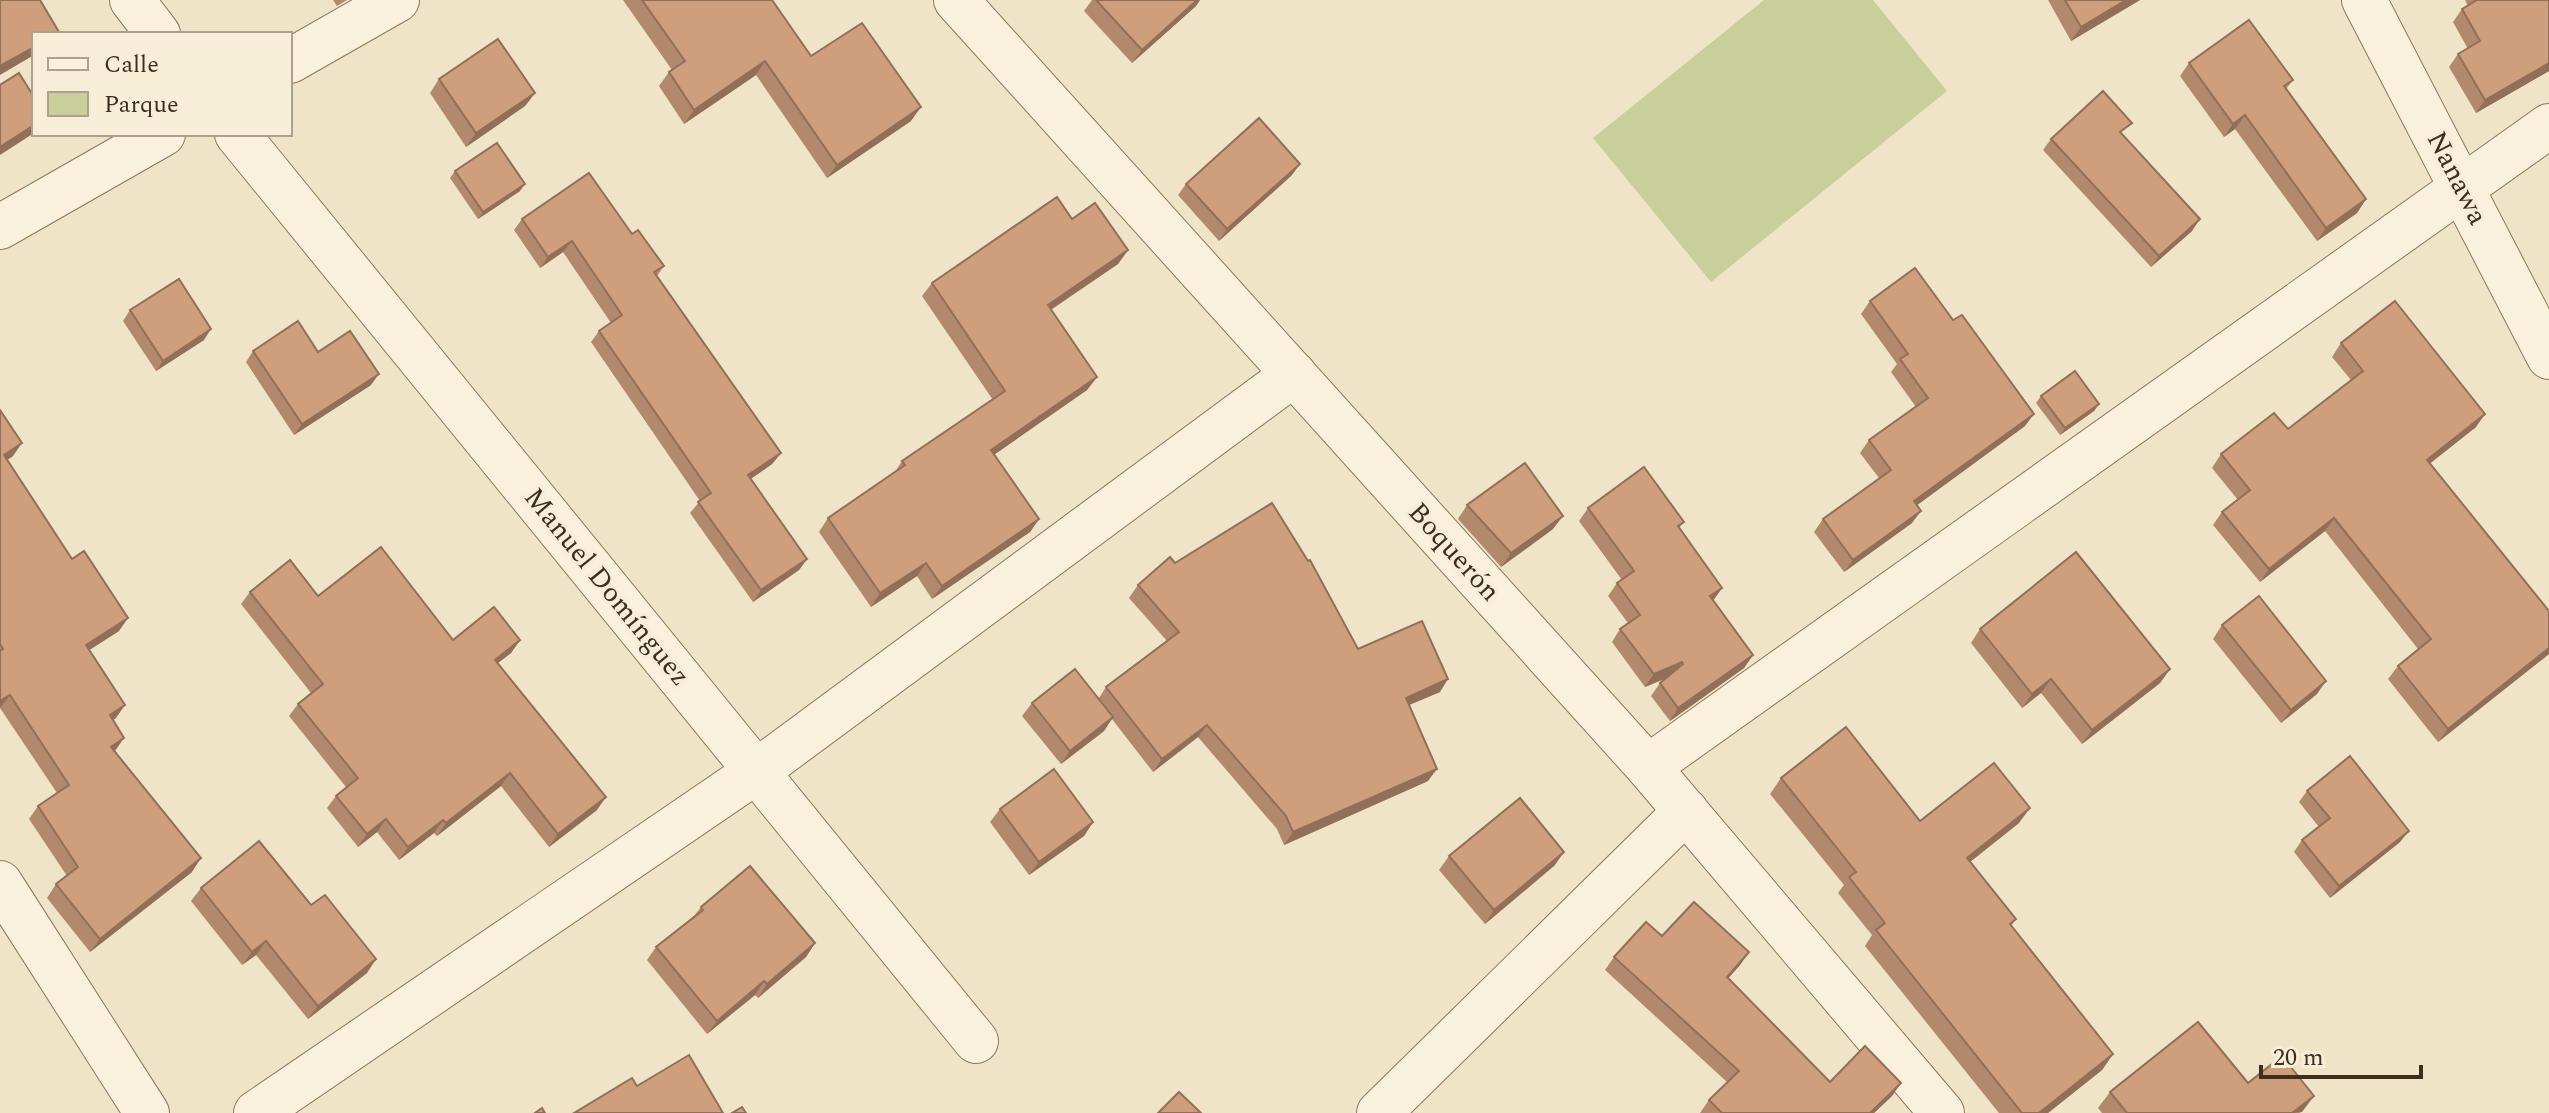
<svg xmlns="http://www.w3.org/2000/svg" width="2549" height="1113" viewBox="0 0 2549 1113" font-family="Spectral,serif">
  <rect width="100%" height="100%" fill="#f0e4c8"/>
  <path fill="#c9cf9b" d="M1764,0h109l74,91 -236,191 -118,-144z"/>
  <g fill="none" stroke-linecap="round" stroke-linejoin="round">
    <defs>
      <g id="street">
        <path d="M132,0l26,34"/>
        <path d="M956,0l692,767 294,346"/>
        <path d="M2364,0l185,357"/>
        <path d="M290,61l107,-61"/>
        <path d="M237,134l739,907"/>
        <path d="M0,227l163,-93"/>
        <path d="M1648,767l901,-641"/>
        <path d="M0,883l147,230"/>
        <path d="M256,1113l501,-342 537,-397"/>
        <path d="M1379,1113l307,-302"/>
      </g>
    </defs>
    <use href="#street" stroke="#8d765c" stroke-width="46"/>
    <use href="#street" stroke="#faf1dc" stroke-width="44"/>
  </g>
  <g fill="#b2896c">
    <path d="M333,0h14l-10,6z"/>
    <path d="M623,0h149l39,56 100,65 -84,57 -71,-103 -72,49 -25,-38 10,-14 3,-2z"/>
    <path d="M1092,0h108l-4,6 -64,57 -48,-52z"/>
    <path d="M2048,0h92l-69,41z"/>
    <path d="M2465,0h84v71l-73,42 -27,-46 9,-13 10,-5 -15,-27 9,-13 6,-3z"/>
    <path d="M2189,63l104,17 -7,9 80,110 -9,14 -40,28 -82,-112 -11,8 -44,-61z"/>
    <path d="M439,79l96,14 -10,13 -59,41 -36,-54z"/>
    <path d="M2123,135l69,96 -41,36 -108,-117 8,-11z"/>
    <path d="M455,171l65,20 -42,28 -28,-41z"/>
    <path d="M1292,175l-73,66 -41,-46 8,-11z"/>
    <path d="M522,219l110,15 32,32 -7,10 124,177 -9,11 -21,15 56,80 -8,11 -46,32 -63,-89 10,-12 -109,-159 8,-11 12,-8 -48,-71 -23,16 -26,-38z"/>
    <path d="M1072,219l56,31 -10,14 -67,46 46,67 -10,13 -93,65 45,64 -9,13 -98,67 -15,-23 -46,31 -52,-75 9,-14 67,-46 7,-11 91,-61 -71,-104 10,-13z"/>
    <path d="M1870,301l155,125 -108,79 -5,18 -68,49 -30,-40 9,-13 56,-41 -19,-25 9,-13 47,-33 -25,-35 6,-8 -36,-50z"/>
    <path d="M130,310l74,30 -48,31 -33,-50z"/>
    <path d="M2341,343l135,84 -46,36 119,148v43l-111,88 -50,-63 10,-13 20,-17 -93,-118 -65,51 -47,-57 9,-13 16,-12 -26,-32 9,-14 67,-25 63,-49 -19,-23z"/>
    <path d="M253,351l65,1 53,33 -77,50 -48,-73z"/>
    <path d="M2041,396l58,8 -5,7 -34,24 -24,-32z"/>
    <path d="M0,410l13,46 -6,4 112,171 -30,19 27,68 -3,2 2,31 77,121 -102,80 -43,-54 9,-14 11,-8 -38,-57 9,-13 19,-13 -57,-85z"/>
    <path d="M1467,505l86,24 -52,38 -43,-48z"/>
    <path d="M1588,508l96,14 -5,6 43,60 -9,12 40,55 -9,13 -74,53 -19,-25 9,-13 7,-5 -22,9 -33,-45 8,-13 8,-6 -20,-27 9,-13 5,-3 -43,-59z"/>
    <path d="M1175,563l183,86 82,43 -31,13 19,76 -144,64 -7,-16 -79,-92 -45,35 -41,-53 -8,12 -43,33 -39,-48 10,-13 67,-5 7,-11 61,-46 -38,-43 9,-13z"/>
    <path d="M250,592l68,4 135,44h67l-9,13 -13,10 99,147 -48,37 -48,-61 -64,50 -3,-3 -35,27 -22,-28 -19,15 -31,-39 9,-12 10,-9 -57,-71 9,-12 13,-11 -70,-89z"/>
    <path d="M2222,625l95,69 -36,29 -68,-84z"/>
    <path d="M1980,629l190,40 -10,14 -78,61 -41,-51 -19,15 -51,-65z"/>
    <path d="M1781,778l139,43 99,2 -49,39 46,57 -5,7 102,128 -11,16 -54,43h-49l-134,-167 7,-11 -34,-42 6,-8 -74,-91z"/>
    <path d="M2307,791l93,51 -70,56 -36,-46 8,-12 17,-13 -20,-25z"/>
    <path d="M1000,809l93,13 -9,14 -55,39 -39,-53z"/>
    <path d="M1449,856l106,9 -70,59 -46,-54z"/>
    <path d="M201,888l110,17 56,68 -59,46 -52,-64 -14,10 -51,-64z"/>
    <path d="M701,907l114,36 -9,14 -48,41 -3,-3 -48,39 -60,-74 9,-13 38,-31z"/>
    <path d="M1662,936l87,16 -9,13 -12,13 102,104 71,1 -9,13 -18,17h-174l9,-13 18,-18 -122,-112 9,-13z"/>
    <path d="M2248,1083l53,30h-199l-4,-5 12,-16z"/>
  </g>
  <g fill="#916f58">
    <path d="M1197,0h3l-4,6 -64,57 10,-13z"/>
    <path d="M2126,0h14l-69,41 10,-14z"/>
    <path d="M34,47v8l-34,20v-9z"/>
    <path d="M765,61l-9,14 -72,49 10,-14z"/>
    <path d="M2549,63v8l-73,42 9,-13z"/>
    <path d="M535,93l-10,13 -59,41 10,-14z"/>
    <path d="M921,107l-10,14 -84,57 10,-13z"/>
    <path d="M2245,115l-10,14 -11,8 9,-13z"/>
    <path d="M34,125v8l-34,22v-8z"/>
    <path d="M1300,164l-8,11 -73,66 8,-12z"/>
    <path d="M525,184l-5,7 -42,28 5,-7z"/>
    <path d="M2366,199l-9,14 -40,28 9,-13z"/>
    <path d="M2200,219l-8,12 -41,36 8,-11z"/>
    <path d="M572,241l-9,11 -23,16 8,-11z"/>
    <path d="M1128,250l-10,14 -80,54 10,-13z"/>
    <path d="M211,329l-7,11 -48,31 7,-10z"/>
    <path d="M379,374l-8,11 -77,50 8,-11z"/>
    <path d="M1097,377l-10,13 -105,73 9,-13z"/>
    <path d="M2099,404l-5,7 -34,24 5,-7z"/>
    <path d="M2034,414l-9,12 -120,88 9,-13z"/>
    <path d="M2485,414l-9,13 -58,46 9,-13z"/>
    <path d="M22,443l-9,13 -13,9 4,-10z"/>
    <path d="M781,453l-9,11 -32,22 8,-11z"/>
    <path d="M1921,511l-9,12 -68,49 9,-12z"/>
    <path d="M1563,516l-10,13 -52,38 10,-14z"/>
    <path d="M2334,518l-9,13 -65,51 9,-13z"/>
    <path d="M1039,519l-9,13 -98,67 10,-13z"/>
    <path d="M807,559l-8,11 -46,32 8,-12z"/>
    <path d="M926,563l-9,13 -46,31 9,-14z"/>
    <path d="M1722,588l-9,13 -3,-5z"/>
    <path d="M128,618l-9,13 -42,27 9,-13z"/>
    <path d="M520,640l-9,13 -25,19 9,-12z"/>
    <path d="M2549,648v6l-111,88 10,-13z"/>
    <path d="M1753,655l-9,13 -74,53 8,-13z"/>
    <path d="M1682,662l-9,13 -28,12 9,-13z"/>
    <path d="M2170,669l-10,14 -78,61 10,-14z"/>
    <path d="M1448,679l-8,13 -43,18 9,-12z"/>
    <path d="M2051,679l-10,14 -19,15 10,-14z"/>
    <path d="M2326,681l-9,13 -36,29 10,-13z"/>
    <path d="M10,695l-10,13v-7z"/>
    <path d="M125,705l-9,13 -15,10 9,-13z"/>
    <path d="M1113,717l-9,14 -43,33 9,-13z"/>
    <path d="M1207,725l-9,12 -45,35 9,-13z"/>
    <path d="M124,738l-9,13 -4,-4z"/>
    <path d="M1437,769l-9,12 -144,64 9,-13z"/>
    <path d="M510,773l-9,13 -64,50 9,-13z"/>
    <path d="M606,797l-9,13 -48,37 9,-13z"/>
    <path d="M2030,808l-11,15 -63,50 11,-15z"/>
    <path d="M386,819l-9,13 -19,15 9,-13z"/>
    <path d="M443,820l-9,13 -35,27 9,-13z"/>
    <path d="M1093,822l-9,14 -55,39 10,-13z"/>
    <path d="M2409,831l-9,11 -70,56 9,-12z"/>
    <path d="M1564,852l-9,13 -70,59 9,-14z"/>
    <path d="M201,858l-9,14 -102,80 10,-13z"/>
    <path d="M266,941l-10,14 -14,10 10,-13z"/>
    <path d="M815,943l-9,14 -48,41 9,-14z"/>
    <path d="M1749,952l-9,13 -22,25 9,-13z"/>
    <path d="M376,959l-9,14 -59,46 10,-13z"/>
    <path d="M764,981l-9,14 -48,39 10,-13z"/>
    <path d="M2113,1054l-11,16 -54,43h-9z"/>
    <path d="M1901,1083l-9,13 -18,17h-4z"/>
    <path d="M2314,1096l-12,16 -10,1z"/>
  </g>
  <g fill="#cf9f7d" stroke="#916f58" stroke-width="2">
    <path d="M0,0h40l19,32 -3,2h-22v13l-34,19z"/>
    <path d="M642,0h130l39,56 51,-33 59,84 -84,58 -72,-104 -71,49 -25,-38 16,-11z"/>
    <path d="M1096,0h101l-55,50z"/>
    <path d="M2065,0h61l-45,27z"/>
    <path d="M2477,0h72v63l-64,37 -27,-46 22,-13 -18,-32z"/>
    <path d="M2249,20l44,60 -9,6 82,113 -40,29 -81,-113 -12,9 -44,-61z"/>
    <path d="M498,39l37,54 -59,40 -37,-54z"/>
    <path d="M19,73l15,24v28l-34,22v-62z"/>
    <path d="M2103,91l29,32 -12,9 80,87 -41,37 -108,-117z"/>
    <path d="M1259,118l41,46 -73,65 -41,-45z"/>
    <path d="M497,143l28,41 -42,28 -28,-41z"/>
    <path d="M589,173l43,61 6,-4 26,36 -10,6 127,181 -33,22 59,84 -46,31 -63,-88 13,-9 -112,-162 23,-16 -50,-74 -24,16 -26,-38z"/>
    <path d="M1057,197l15,22 23,-16 33,47 -80,55 49,72 -106,73 48,69 -97,67 -16,-23 -46,30 -52,-75 77,-53 -3,-4 103,-70 -73,-108z"/>
    <path d="M1915,268l38,52 9,-5 72,99 -120,87 7,10 -68,49 -30,-41 68,-49 -22,-30 59,-42 -28,-39 8,-5 -38,-53z"/>
    <path d="M179,279l32,50 -48,32 -33,-51z"/>
    <path d="M2395,301l90,113 -58,46 122,151v37l-101,81 -50,-63 33,-27 -97,-121 -65,51 -47,-57 28,-22 -29,-36 53,-41 14,16 75,-58 -22,-28z"/>
    <path d="M298,321l20,31 32,-21 29,43 -77,50 -49,-73z"/>
    <path d="M2075,371l24,33 -34,24 -24,-32z"/>
    <path d="M0,410l22,33 -18,12 68,104 12,-8 44,67 -42,27 39,60 -15,10 14,23 -13,9 90,111 -101,81 -44,-55 22,-17 -40,-61 31,-21 -59,-90 -10,6v-50l3,-2 -3,-5z"/>
    <path d="M1525,463l38,53 -52,37 -44,-48z"/>
    <path d="M1644,467l40,55 -6,4 44,62 -12,8 43,59 -75,53 -18,-25 23,-19 -1,-2 -28,12 -34,-45 20,-14 -23,-32 17,-12 -46,-63z"/>
    <path d="M1272,503l36,58 2,-1 48,89 64,-28 26,58 -42,19 31,71 -144,63 -7,-16 -79,-91 -45,34 -56,-72 73,-55 -41,-47 32,-28 5,6z"/>
    <path d="M381,547l72,93 41,-33 26,33 -25,20 111,137 -48,37 -48,-61 -64,50 -3,-3 -35,27 -22,-28 -19,15 -31,-38 22,-18 -60,-74 25,-20 -73,-92 40,-32 28,36z"/>
    <path d="M2076,552l94,117 -78,61 -41,-51 -19,15 -52,-65z"/>
    <path d="M2259,596l67,85 -35,29 -69,-85z"/>
    <path d="M1075,669l38,48 -43,34 -38,-48z"/>
    <path d="M1846,727l74,94 74,-58 36,45 -63,50 49,61 -6,5 103,130 -74,59h-17l-146,-183 9,-7 -36,-46 7,-5 -75,-94z"/>
    <path d="M2350,756l59,75 -70,55 -37,-46 28,-22 -23,-27z"/>
    <path d="M1054,769l39,53 -54,40 -39,-53z"/>
    <path d="M1520,798l44,54 -70,58 -45,-54z"/>
    <path d="M259,841l52,64 14,-10 51,64 -58,47 -52,-65 -14,11 -51,-64z"/>
    <path d="M750,866l65,77 -48,41 -3,-3 -47,40 -61,-74 47,-37 -2,-3z"/>
    <path d="M1694,902l55,50 -22,25 103,105 35,-36 36,37 -31,30h-148l-13,-13 30,-29 -125,-114 32,-35 16,14z"/>
    <path d="M2198,1022l50,61 34,-27 32,40 -22,17h-165l-17,-21z"/>
    <path d="M689,1055l34,58h-149l58,-35 5,8z"/>
    <path d="M1179,1092l22,21h-43z"/>
    <path d="M742,1107l4,6h-14z"/>
    <path d="M542,1108l3,5h-10z"/>
  </g>
  <g text-anchor="middle" dominant-baseline="central" stroke-width="7" stroke-linejoin="round" paint-order="stroke">
    <g font-size="28" fill="#3d2e20" stroke="#f7eed8">
      <text transform="translate(2457 178) rotate(63)">Nanawa</text>
      <text transform="translate(1454 552) rotate(48)">Boquerón</text>
      <text transform="translate(607 587) rotate(51)">Manuel Domínguez</text>
    </g>
  </g>
  <rect x="32" y="32" width="260" height="104" fill="#f7eed8" stroke="#ada18e" stroke-width="2"/>
  <rect x="48" y="58" width="40" height="12" fill="#faf1dc" stroke="#ada18e" stroke-width="2"/>
  <text x="104" y="72" font-size="24" fill="#3d2e20">Calle</text>
  <rect x="48" y="92" width="40" height="24" fill="#c9cf9b" stroke="#ada18e" stroke-width="2"/>
  <text x="104" y="112" font-size="24" fill="#3d2e20">Parque</text>
  <path d="M2261 1065v12h160v-12" fill="none" stroke="#3d2e20" stroke-width="4"/>
  <text x="2273" y="1065" font-size="24" fill="#3d2e20" stroke="#f7eed8" stroke-width="6" paint-order="stroke">20 m</text>
</svg>
